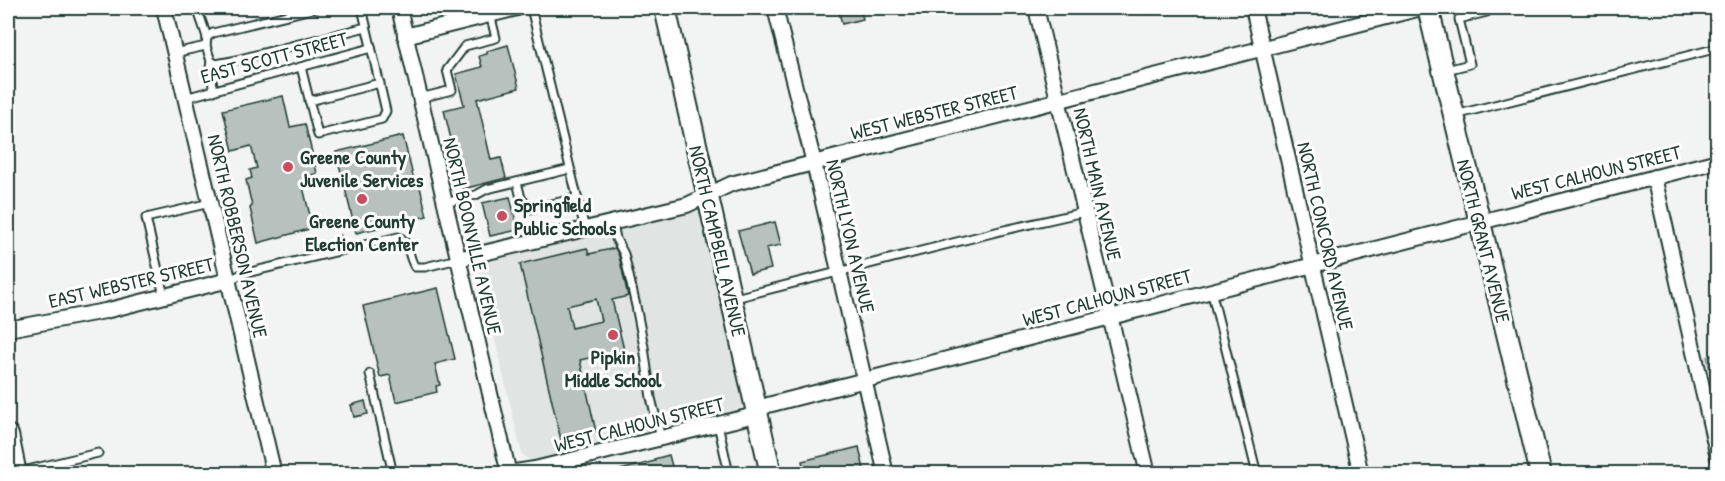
<svg xmlns="http://www.w3.org/2000/svg" width="1725" height="481" viewBox="0 0 1725 481" font-family="'Patrick Hand',sans-serif">
  <rect width="100%" height="100%" fill="#f2f3f3"/>
  <filter id="ink" filterUnits="userSpaceOnUse"><feTurbulence type="fractalNoise" baseFrequency=".0167" numOctaves="2"/><feDisplacementMap in="SourceGraphic" scale="12" xChannelSelector="R" yChannelSelector="G"/><feConvolveMatrix kernelMatrix="1 2 1 2 8 2 1 2 1" color-interpolation-filters="sRGB"/></filter>
  <g filter="url(#ink)">
    <path fill="#e0e4e3" d="M697,211l5,1 44,187 -1,6 -7,4 -205,52 -7,-3 -4,-4 -43,-182 1,-6 4,-4z"/>
    <path fill="#ced5d3" stroke="#768984" stroke-width="1.5" d="M1717,354h1l-1,49 -10,-46z"/>
    <g fill="#b7c1bd" stroke="#1f3d34" stroke-width="1.5" fill-rule="evenodd">
      <path d="M838,8h22l3,11 -21,5z"/>
      <path d="M508,45l11,43 -42,11 14,61 10,-2 5,20 -43,11 -19,-79 20,-5 -8,-31 26,-7 -3,-11 8,-2v-3z"/>
      <path d="M283,96l7,31 15,-3 12,49 -5,2 1,5 -11,3 11,45 -55,15 -8,-35 2,-2 -6,-26 6,-2 -2,-8 7,-2 -6,-22 -18,5 -10,-41z"/>
      <path d="M403,136l12,48 4,-1 8,33 -71,17 -20,-81z"/>
      <path d="M510,197l8,33 -28,6 -8,-33z"/>
      <path d="M775,222l6,23 -15,3 5,21 -21,5 -12,-43z"/>
      <path d="M587,248l2,6 26,-6 4,8 9,40 -16,4 12,50 -44,10 16,72 -35,8 -41,-176zM596,299l5,22 -29,7 -5,-22z"/>
      <path d="M438,288l17,71 -20,5 5,21 -4,1 1,6 -41,10 -6,-27 -10,2 -17,-71z"/>
      <path d="M365,401l3,13 -14,3 -3,-12z"/>
      <path d="M859,447l6,27h-60l-3,-13z"/>
      <path d="M669,455l5,19h-53l-1,-4 35,-9 -1,-2z"/>
    </g>
    <g fill="none" stroke-linecap="round" stroke-linejoin="round">
      <defs>
        <g id="service">
          <path d="M197,8l10,29"/>
          <path d="M316,8l-103,25 -6,4 -1,9 5,15 5,3 16,-3 134,-34"/>
          <path d="M531,8l54,221"/>
          <path d="M174,53l32,-7"/>
          <path d="M211,61l-1,8 4,22"/>
          <path d="M301,67l17,68 64,-16 4,-8 -24,-103"/>
          <path d="M1446,70l24,-6 -11,-45 28,-7 -2,-4"/>
          <path d="M185,98l186,-50"/>
          <path d="M420,98l32,-8 -5,-20 18,-24 31,-8 -6,-24"/>
          <path d="M309,101l71,-18"/>
          <path d="M1455,115l263,-67"/>
          <path d="M517,182l4,16 9,11 47,-11"/>
          <path d="M445,203l31,-8 11,-6 83,-20"/>
          <path d="M613,223l3,16 8,15 12,52 8,41 7,51 10,40"/>
          <path d="M229,280l13,-6 156,-37c12,3 10,21 17,30h10l33,-8"/>
          <path d="M1211,290l46,184"/>
          <path d="M164,296l-18,-78 64,-15"/>
          <path d="M731,299l269,-68 84,-19"/>
          <path d="M370,374l23,100"/>
          <path d="M718,424l11,50"/>
          <path d="M19,472l79,-19"/>
        </g>
        <g id="minor">
          <path d="M164,8l110,466"/>
          <path d="M399,8l110,466"/>
          <path d="M775,8l39,155 72,311"/>
          <path d="M1036,8l112,466"/>
          <path d="M1253,8l108,466"/>
          <path d="M405,36l112,-28"/>
          <path d="M1654,177l64,280"/>
          <path d="M458,259l229,-54 44,-21 690,-176"/>
          <path d="M8,329l97,-18 124,-31"/>
          <path d="M502,474l33,-5 212,-52 21,-12 950,-244"/>
        </g>
        <g id="secondary">
          <path d="M665,8l106,466"/>
          <path d="M1428,8l113,466"/>
          <path d="M8,435l8,39"/>
        </g>
      </defs>
      <use href="#service" stroke="#1f3d34" stroke-width="11"/>
      <use href="#minor" stroke="#1f3d34" stroke-width="18"/>
      <use href="#secondary" stroke="#1f3d34" stroke-width="24"/>
      <path stroke="#1f3d34" stroke-width="2" stroke-dasharray="6 4.5" stroke-linecap="butt" d="M340,234l2,5"/>
      <use href="#service" stroke="#fff" stroke-width="7"/>
      <use href="#minor" stroke="#fff" stroke-width="14"/>
      <use href="#secondary" stroke="#fff" stroke-width="20"/>
    </g>
  </g>
  <g fill="#d1495b" stroke="#fff" stroke-width="2">
    <circle cx="288" cy="167" r="6"/>
    <circle cx="362" cy="199" r="6"/>
    <circle cx="502" cy="216" r="6"/>
    <circle cx="613" cy="335" r="6"/>
  </g>
  <g text-anchor="middle" dominant-baseline="central" stroke-width="6" stroke-linejoin="round" paint-order="stroke">
    <g font-size="20" fill="#1f3d34" stroke="#fff">
      <text transform="translate(274 57) rotate(-15)">EAST SCOTT STREET</text>
      <text transform="translate(934 112) rotate(-14)">WEST WEBSTER STREET</text>
      <text transform="translate(1596 172) rotate(-14)">WEST CALHOUN STREET</text>
      <text transform="translate(1098 184) rotate(77)">NORTH MAIN AVENUE</text>
      <text transform="translate(238 236) rotate(77)">NORTH ROBBERSON AVENUE</text>
      <text transform="translate(473 236) rotate(77)">NORTH BOONVILLE AVENUE</text>
      <text transform="translate(851 236) rotate(77)">NORTH LYON AVENUE</text>
      <text transform="translate(1326 236) rotate(77)">NORTH CONCORD AVENUE</text>
      <text transform="translate(718 241) rotate(77)">NORTH CAMPBELL AVENUE</text>
      <text transform="translate(1484 241) rotate(76)">NORTH GRANT AVENUE</text>
      <text transform="translate(131 282) rotate(-13)">EAST WEBSTER STREET</text>
      <text transform="translate(1107 297) rotate(-15)">WEST CALHOUN STREET</text>
      <text transform="translate(639 424) rotate(-14)">WEST CALHOUN STREET</text>
    </g>
    <g font-size="20" font-weight="bold" fill="#1f3d34" stroke="#fff" text-anchor="start">
      <text x="300" y="156">Greene County<tspan x="300" dy="23">Juvenile Services</tspan></text>
      <text x="514" y="204">Springfield<tspan x="514" dy="23">Public Schools</tspan></text>
      <text x="362" y="220" text-anchor="middle">Greene County<tspan x="362" dy="23">Election Center</tspan></text>
      <text x="613" y="356" text-anchor="middle">Pipkin<tspan x="613" dy="23">Middle School</tspan></text>
    </g>
  </g>
  <rect width="1725" height="481" fill="none" stroke="#fff" stroke-width="30"/>
  <rect x="15" y="15" width="1695" height="451" fill="none" stroke="#1f3d34" stroke-width="2" filter="url(#ink)"/>
</svg>
